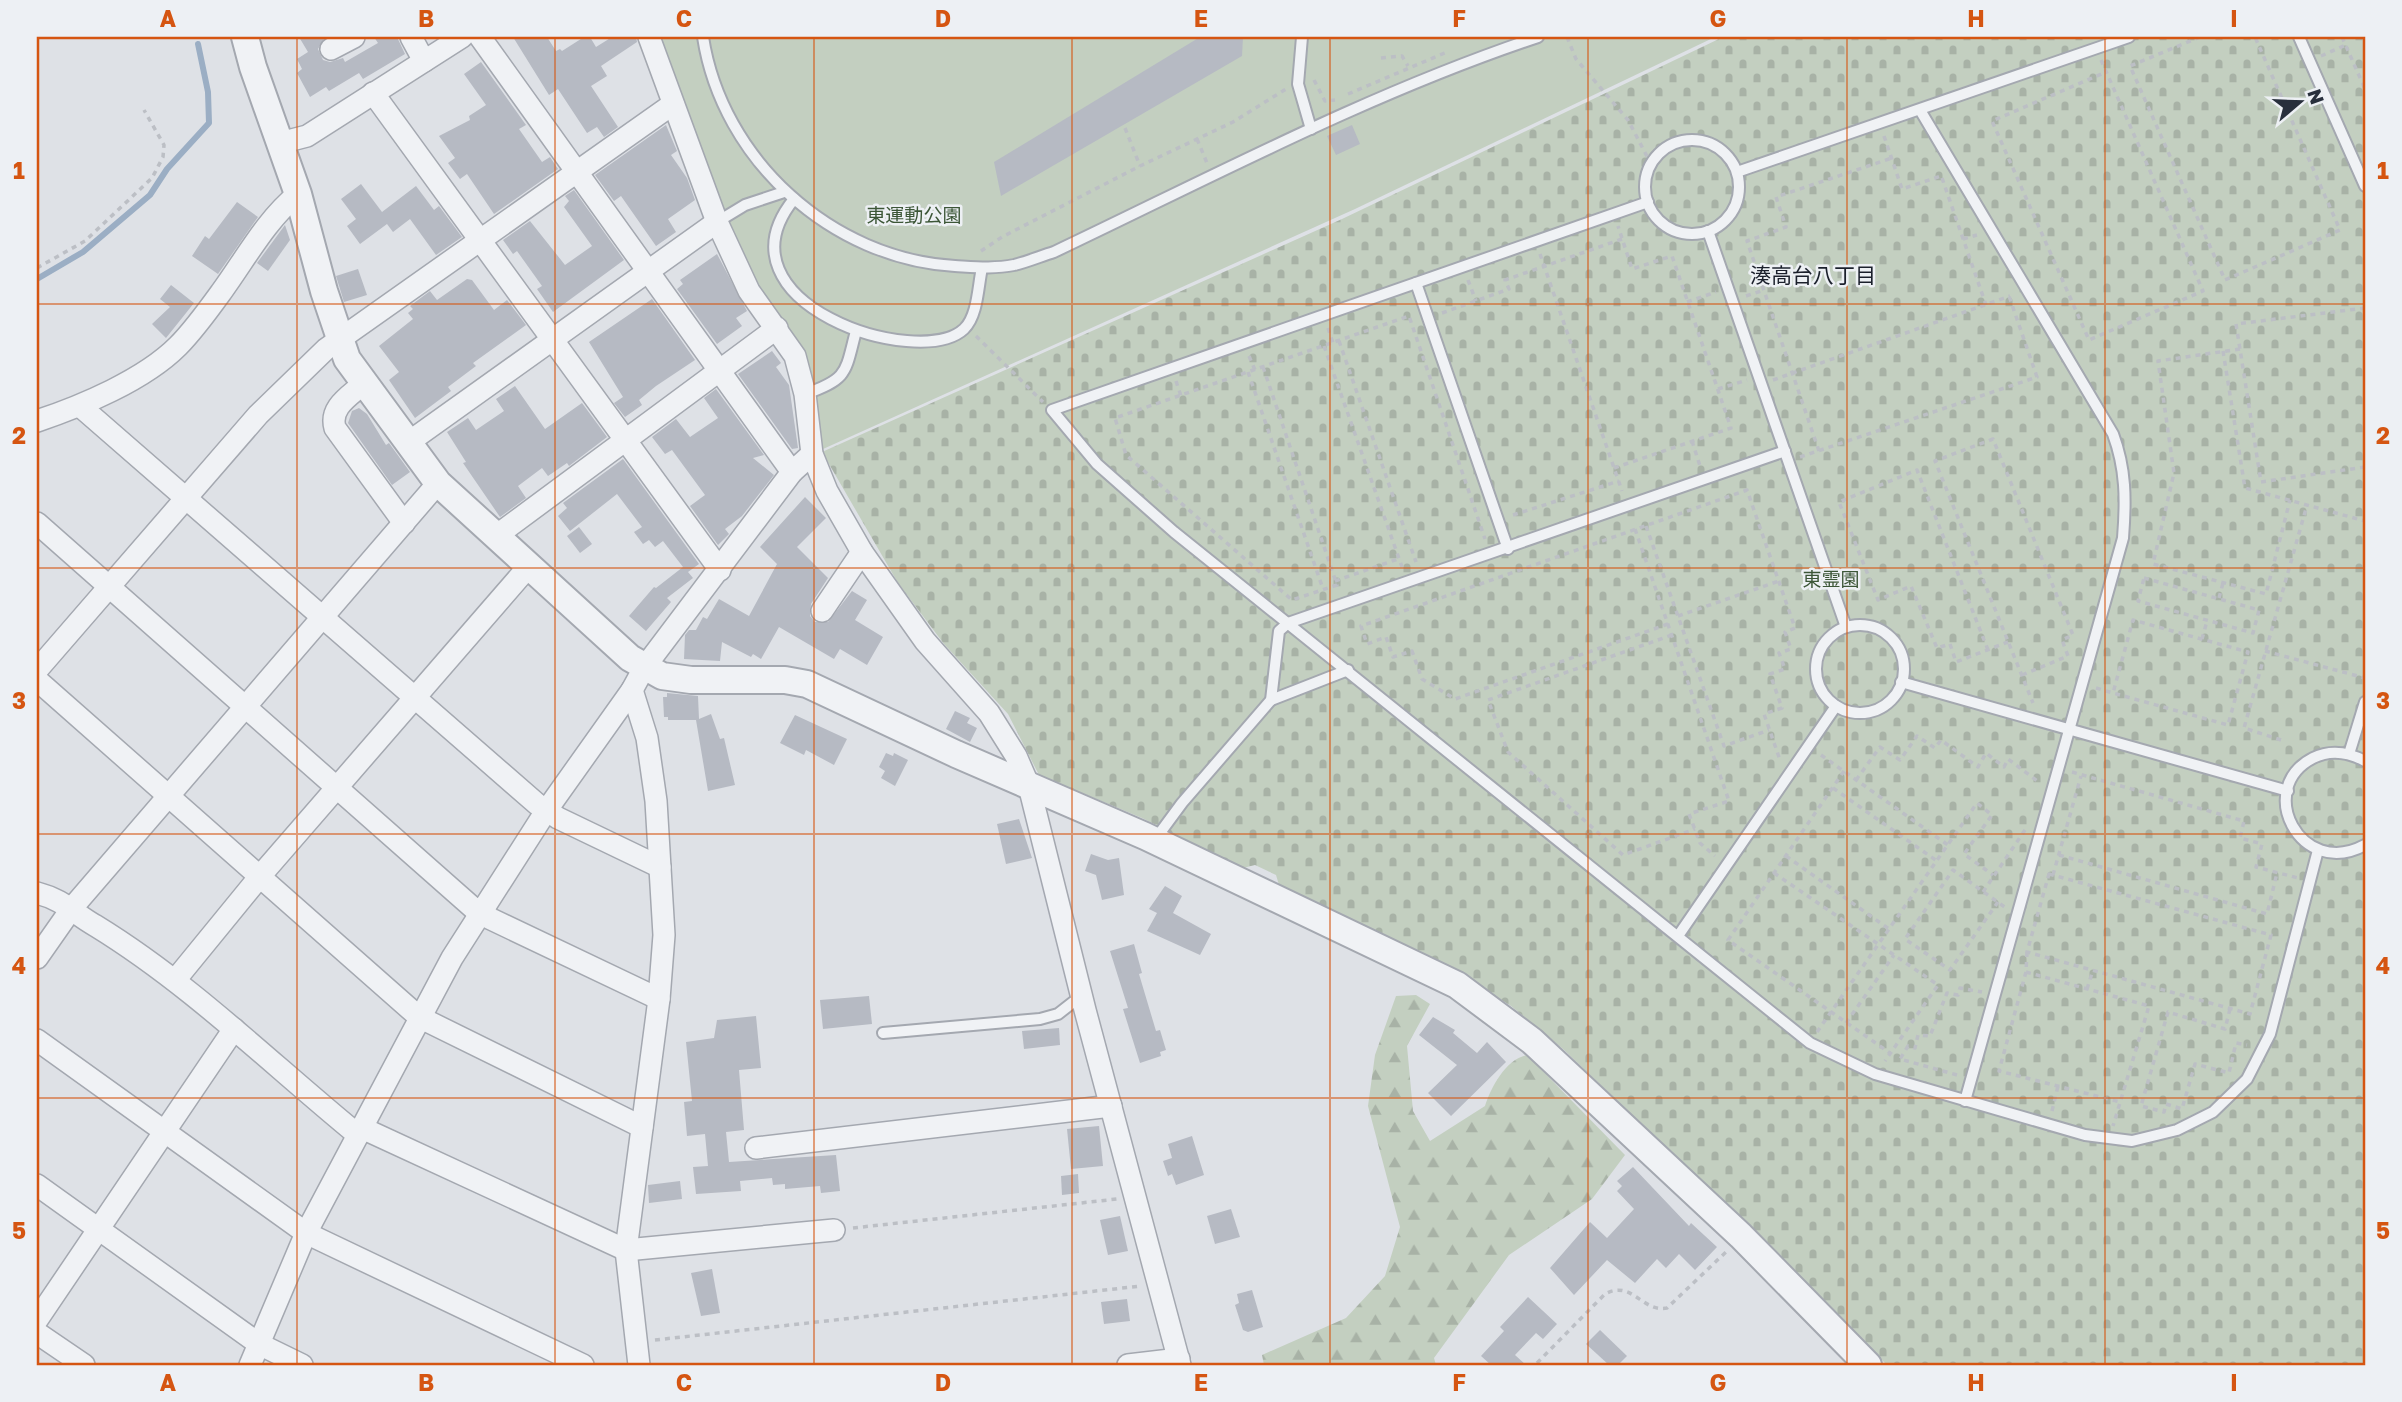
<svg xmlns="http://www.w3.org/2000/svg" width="2402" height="1402" viewBox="0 0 2402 1402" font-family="'Golos Text','Noto Sans JP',sans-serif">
  <defs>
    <pattern id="forest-firs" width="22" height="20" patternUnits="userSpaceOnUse" patternTransform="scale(1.75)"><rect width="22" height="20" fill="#c3cfc0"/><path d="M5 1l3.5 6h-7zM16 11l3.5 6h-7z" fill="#a8b2a6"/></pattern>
    <pattern id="cemetery-stones" width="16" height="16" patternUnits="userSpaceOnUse" patternTransform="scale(1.75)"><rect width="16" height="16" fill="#c3cfc0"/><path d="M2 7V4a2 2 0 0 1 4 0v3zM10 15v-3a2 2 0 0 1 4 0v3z" fill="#a8b2a6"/></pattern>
  </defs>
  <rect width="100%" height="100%" fill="#dee1e6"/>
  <path fill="url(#forest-firs)" d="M1416,995l14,9 -23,42 6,65 17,30 55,-35c6,-19 21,-47 42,-51l98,100 -33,44 -83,56 -75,103 2,7h-172l-2,-10 84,-37 39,-42 15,-49 -32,-121 7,-51 21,-59z"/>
  <path fill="url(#cemetery-stones)" d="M1723,37h642v1328h-478l-135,-135 -189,-181 -52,-43 -71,-45 -161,-76 -3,-10 -21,-10 -12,3 -101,-50 -103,-43 -31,-61 -64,-70 -46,-61 -76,-131 520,-233z"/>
  <path fill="#c3cfc0" d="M649,37h1066l-360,172 -543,245 -7,-60 -56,-103z"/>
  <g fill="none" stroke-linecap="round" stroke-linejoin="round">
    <path stroke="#9baec4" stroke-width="6" d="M37,279l46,-27 67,-57 17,-26 42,-46 -1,-31 -10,-48"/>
  </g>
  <g fill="#b6bac3">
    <path d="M299,37h26l-7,12 5,11 7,2 13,-4 2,4 33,-19 -4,-6h23l8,17 -42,25 -4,-6 -30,18 -3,-4 -16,10 -13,-24 5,-4 -5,-10 11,-7z"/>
    <path d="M513,37h34l9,14 4,-2 2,2 22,-14h6l6,10 16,-10h24l1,5 -36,24 6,10 -16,10 27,41 -14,10 -7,-10 -10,6 -29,-44 -9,6z"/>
    <path d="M1200,37h43l-1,19 -241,140 -7,-34z"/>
    <path d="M481,62l45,63 -7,4 23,33 8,-5 8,12 -64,45 -27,-40 -7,5 -12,-16 7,-5 -16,-22 31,-16 -1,-4 17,-11 -22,-31z"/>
    <path d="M666,125l11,26 -6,4 16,23 8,22 -27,19 8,13 -20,14 -35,-50 -7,5 -19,-26z"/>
    <path d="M1352,125l8,19 -24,11 -9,-19z"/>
    <path d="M361,184l21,28 34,-26 18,24 5,-4 23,31 -26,18 -26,-36 -17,13 -6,-8 -27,20 -13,-18 9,-7 -15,-20z"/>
    <path d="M574,190l50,70 -71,52 -16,-23 5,-3 -25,-35 -4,3 -10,-14 27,-19 35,44 27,-19 -28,-39 5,-6 -4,-5z"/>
    <path d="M237,202l21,15 -40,57 -26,-18 13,-20 4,3z"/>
    <path d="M285,225l5,15 -22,31 -11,-8z"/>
    <path d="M717,254l30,57 -11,7 6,8 -25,18 -40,-55 6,-5 -3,-4z"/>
    <path d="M358,269l9,26 -23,7 -8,-26z"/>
    <path d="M467,279l5,1 22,30 13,-10 19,25 -53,38 3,3 -28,21 3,4 -36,27 -26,-38 10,-8 -20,-26 34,-27 -5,-6 5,-4 -3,-3 20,-15 7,9z"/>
    <path d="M171,285l23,18 -28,35 -14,-14 18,-17 -10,-8z"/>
    <path d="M652,299l43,61 -39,26 -17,14 3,5 -17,12 -11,-14 9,-6 -34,-55z"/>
    <path d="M772,351l9,12 -5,4 13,18 9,63 -6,1 -54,-75z"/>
    <path d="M515,386l30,43 37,-26 25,34 -38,29 -2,-3 -19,13 -6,-8 -24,18 8,12 -26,19 -37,-54 3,-1 -19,-30 21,-14 8,12 28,-19 -8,-12z"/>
    <path d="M716,389l48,66 -11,3 21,17 -32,41 -17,13 4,5 -11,11 -28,-39 15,-11 -33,-45 -7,4 -13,-17 24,-18 14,18 28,-19 -14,-20z"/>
    <path d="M359,408l8,6 19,31 3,-2 21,29 -18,13 -44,-62 4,-12z"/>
    <path d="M623,459l76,105 -11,8 5,6 -26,20 4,4 -25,29 -17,-15 25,-29 2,1 27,-21 -20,-26 -8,6 -6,-7 -6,4 -9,-12 8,-5 -25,-33 -47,37 -12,-15 9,-8 -4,-5z"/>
    <path d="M805,497l21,21 -29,29 31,31 -17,26 -1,12 5,6h13l24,-31 15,9 -12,20 28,17 -16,28 -27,-16 -6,10 -55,-32 -18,32 -8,-5 -2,3 -29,-15 -2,19 -36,-2 1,-24 4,-5h7l7,-13 4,2 12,-20 30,17 28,-52 -17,-17z"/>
    <path d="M579,527l13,17 -12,9 -13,-17z"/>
    <path d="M667,693l31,3 1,23 12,-5 9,25 4,-1 11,47 -27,6 -12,-71h-28v-3h-4l-1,-20h4z"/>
    <path d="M955,711l15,7 -3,5 10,5 -7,14 -24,-13z"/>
    <path d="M795,715l52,24 -13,26 -28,-15 -2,5 -24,-12z"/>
    <path d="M886,753l7,3 1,-3 14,7 -13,26 -14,-8 4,-7 -6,-4z"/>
    <path d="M1019,819l13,39 -26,6 -9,-40z"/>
    <path d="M1091,854l17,6 11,-2 5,37 -22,5 -6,-25 -11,-4z"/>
    <path d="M1165,886l17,10 -9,17 38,21 -11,21 -53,-24 10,-18 -8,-4z"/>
    <path d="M1134,944l8,29 -3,1 17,57 4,-1 6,20 -6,2 1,4 -21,7 -17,-54 5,-1 -18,-57z"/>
    <path d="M869,996l3,28 -49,5 -3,-29z"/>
    <path d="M756,1016l5,52 -22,2 5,60 -18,2 3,30 107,-7 4,36 -19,2 -1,-7 -35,3v-5l-12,1 -1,-7 -32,3 1,10 -45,3 -3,-27 15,-1 -3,-32 -18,2 -3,-34 8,-1 -6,-59 28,-4 3,-18z"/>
    <path d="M1433,1017l22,13 -2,3 24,20 10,-11 19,20 -55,54 -23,-23 29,-28 -38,-30z"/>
    <path d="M1059,1028l1,17 -36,4 -2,-18z"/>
    <path d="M1099,1126l4,40 -32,3 -4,-40z"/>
    <path d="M1192,1136l12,39 -28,10 -4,-11 -4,2 -5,-15 9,-3 -4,-14z"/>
    <path d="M1633,1167l56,59 2,-3 26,24 -22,23 -16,-16 -13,14 -9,-9 -22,24 -28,-23 -33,35 -24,-27 40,-46 17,16 27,-29 -17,-18 5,-5 -5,-5z"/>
    <path d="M1078,1174l1,19 -17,2 -1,-19z"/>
    <path d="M680,1181l2,18 -33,4 -1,-18z"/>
    <path d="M1231,1209l9,28 -25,7 -8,-28z"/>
    <path d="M1120,1216l8,35 -20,4 -8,-35z"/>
    <path d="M712,1269l8,44 -19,3 -10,-43z"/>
    <path d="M1252,1290l11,37 -15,5 -5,-2 -8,-25 4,-2 -2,-9z"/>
    <path d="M1528,1297l29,27 -14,15 -7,-6 -21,22 11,10h-35l-10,-9 23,-25 -4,-4z"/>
    <path d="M1127,1299l3,22 -26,3 -3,-22z"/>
    <path d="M1600,1330l27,26 -9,9h-9l-23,-21z"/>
  </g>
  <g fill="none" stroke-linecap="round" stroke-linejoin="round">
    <defs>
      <g id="service">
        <path d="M703,37c19,123 129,222 252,229 19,1 39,3 59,-1 13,-3 27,-9 40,-13 160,-76 316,-159 484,-215"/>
        <path d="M1302,37l-4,47 13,45"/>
        <path d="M2299,37l66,149"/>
        <path d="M1920,110l193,324c13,35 13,66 10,104l-158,563"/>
        <circle cx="1692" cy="187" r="47"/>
        <path d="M1737,172l392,-135"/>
        <path d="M794,199c-84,104 125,172 170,130 14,-13 14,-44 18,-61"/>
        <path d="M1648,202l-596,208 45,54 77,68 636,511 65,31 210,61 47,6 45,-11 36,-18 34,-33 23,-45 48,-184"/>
        <path d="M717,222l28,-17 39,-13"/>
        <path d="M1708,231l138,396"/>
        <path d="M1416,283l92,266"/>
        <path d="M805,394c44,-15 40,-22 51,-63"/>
        <circle cx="1860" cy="669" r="44"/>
        <path d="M1901,682l387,109"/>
        <path d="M1271,700l77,-30"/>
        <path d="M2349,754l16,-52"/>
        <path d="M2365,761c-17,-9 -34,-12 -52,-3 -59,30 -13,122 52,87"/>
        <path d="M1154,841l28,-38 89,-103 8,-69 9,-8 497,-172"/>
        <path d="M1678,936l158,-230"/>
        <path d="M883,1033l157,-14 18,-5 23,-18"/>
      </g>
      <g id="minor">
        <path d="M411,37l13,24"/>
        <path d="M480,37l312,435"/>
        <path d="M649,37l68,185 32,69 46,65 10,38 7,60 15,37 35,61 63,89 64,72 27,43 13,30 56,224 95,355"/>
        <path d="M331,49l23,-12"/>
        <path d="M373,93l347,477"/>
        <path d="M280,143l27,-7 155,-99"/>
        <path d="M364,383c-14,13 -35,24 -29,45l69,95"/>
        <path d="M80,406l457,398 21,14 102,49"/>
        <path d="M37,421c45,-15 107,-41 141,-75 16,-16 31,-37 44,-55 24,-33 44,-71 76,-97"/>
        <path d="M409,442l308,-220"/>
        <path d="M37,523l435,384 19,12 168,80"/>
        <path d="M496,536l281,-208"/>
        <path d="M822,611l40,-59"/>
        <path d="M37,670l221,-255 68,-66 347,-245"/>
        <path d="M37,680l382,337 223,110"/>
        <path d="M632,690l15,48 9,63 8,134 -5,64 -33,251 13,115"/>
        <path d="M37,893c27,7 36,20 59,33 96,59 175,138 262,209"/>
        <path d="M37,958l35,-50 366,-425"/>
        <path d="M176,979l85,-104 268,-309"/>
        <path d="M37,1040l269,193 277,132"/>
        <path d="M362,1128l264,122 208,-20"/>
        <path d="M756,1148l355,-42"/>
        <path d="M37,1185l222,159 43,21"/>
        <path d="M37,1320l197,-291"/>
        <path d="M37,1333l47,32"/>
        <path d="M250,1365l56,-132 146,-275 94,-147 86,-121 12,-22 148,-196 20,-18"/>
        <path d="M1128,1365l51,-6"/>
      </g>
      <path id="tertiary" d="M245,37l8,30 45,127 26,97 23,68 91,124 192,175 32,18 29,4h94l22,4 149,70 189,82 312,149 75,56 209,195 127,129"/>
    </defs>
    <use href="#service" stroke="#a4a8b0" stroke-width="14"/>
    <use href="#minor" stroke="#a4a8b0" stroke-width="24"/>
    <use href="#tertiary" stroke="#a4a8b0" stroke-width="30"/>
    <g stroke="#bcbfc5" stroke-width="3.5" stroke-dasharray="5 5" stroke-linecap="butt">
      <path d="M1567,37l9,22 52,61 23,44"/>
      <path d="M2200,37l-70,29 95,214 115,-50 -85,-193"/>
      <path d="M2342,37l23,52"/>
      <path d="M2321,56l25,-11"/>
      <path d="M1381,58l21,-2 6,10"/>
      <path d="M2101,60l102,231 -114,49 -97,-219 114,-49"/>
      <path d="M1314,80l11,21 10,-1"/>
      <path d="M1348,94l99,-42"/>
      <path d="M1125,128l15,38"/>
      <path d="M1884,136l18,53 39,-13"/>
      <path d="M1197,139l10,24"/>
      <path d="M1942,178l44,127"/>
      <path d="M1963,239l14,-4"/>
      <path d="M981,251l21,-14 138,-71 93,-44 53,-33"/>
      <path d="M1540,254l82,237"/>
      <path d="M37,268l48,-27 67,-63 11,-21 1,-12 -20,-35"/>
      <path d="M1468,280l8,21"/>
      <path d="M1746,296l18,-6"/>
      <path d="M1687,302l29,-10"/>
      <path d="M2365,308l-129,16 25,158 104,-15"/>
      <path d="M1442,313l67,-24 -4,-9 117,-41"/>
      <path d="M1328,328l5,15"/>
      <path d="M976,336l67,66"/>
      <path d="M1339,341l77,221"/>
      <path d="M1324,346l78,221"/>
      <path d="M2240,349l-82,12 16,112 -21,91 113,30 24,-94"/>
      <path d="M2223,351l22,137 120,33"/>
      <path d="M1249,356l6,14"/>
      <path d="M1263,367l74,218 -45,15 -166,-145 -11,-37 294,-102 76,223"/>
      <path d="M1248,372l75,217"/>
      <path d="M1773,380l237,-84"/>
      <path d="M1176,381l5,15"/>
      <path d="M1718,389l29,-9"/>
      <path d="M1692,441l8,25"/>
      <path d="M1819,451l-72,-210 39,-14 -10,-30 116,-39"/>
      <path d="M1800,457l237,-80 -28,-81"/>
      <path d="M1614,468l117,-40 -59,-172 -40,13 -14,-43"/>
      <path d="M1513,515l106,-34"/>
      <path d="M1646,526l78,220 45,-16"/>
      <path d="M1635,529l94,272 -40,13 11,29 15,13"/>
      <path d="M2144,578l115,32 -6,23 -115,-32z"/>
      <path d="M1335,581l63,-22"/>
      <path d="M2219,598l4,-15"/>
      <path d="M1678,616l101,-35"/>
      <path d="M1668,624l-213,75 -33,-20 -10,-28 -19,6 -7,-20 -19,7 -6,-18 386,-136 48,138 -10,4 6,17 -12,4 6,16 -15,5 12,34 -18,6 16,46"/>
      <path d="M1672,635l-184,65 20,52 115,103 72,-26"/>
      <path d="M2202,639l5,-18"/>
      <path d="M1988,650l-71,-180 -78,32 39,98 33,-14 26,62 13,-4 6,18 52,-20"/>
      <path d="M2265,651l100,27"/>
      <path d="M2022,675l46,-19 -6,-16 11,-5 -80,-196 -58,22 98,242"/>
      <path d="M2096,688l17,5 115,32 20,-73 -115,-32 -20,73"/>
      <path d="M2281,740l-37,-12 63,-223"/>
      <path d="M1821,755l127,90"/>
      <path d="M1844,771l-116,169 162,113"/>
      <path d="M2072,772l172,49 -4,17 22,6 -6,23 42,11"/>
      <path d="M1856,780l24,-33 20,13 17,-24 18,12 6,-8 37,27 8,-14 18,14 4,-8 32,24"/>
      <path d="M1833,788l104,73"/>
      <path d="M2059,855l208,59 10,-41"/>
      <path d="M1786,856l103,73"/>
      <path d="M1774,873l164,112 -53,76"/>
      <path d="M2049,874l222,61 -21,79 -223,-62z"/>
      <path d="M2053,875l28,-99"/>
      <path d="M1983,892l42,-62"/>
      <path d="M1998,902l-48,68 -45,-31 48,-69 53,38"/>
      <path d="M2027,952l-1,20 -27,99 121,31"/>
      <path d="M2026,972l123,34 -36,120"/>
      <path d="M2087,989l6,-19"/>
      <path d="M2230,1009l-5,20 -57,-17 -27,94 23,6 2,-8 16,5 13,-45 34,9 7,-30 11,2"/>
      <path d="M1846,1023l48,-68"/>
      <path d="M1817,1032l160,-229 15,12 -28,39 29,21"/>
      <path d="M1957,1075l-57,-16 8,-13 7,2 3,-13 12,1 17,-43 11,2 2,-7 22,4"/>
      <path d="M2052,1111l6,-25"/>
      <path d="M853,1228l264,-29"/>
      <path d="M655,1340l486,-54"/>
      <path d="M1537,1363l68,-69c27,-15 37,19 62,14l60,-57"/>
    </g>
    <use href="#service" stroke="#f0f2f5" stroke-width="10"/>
    <use href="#minor" stroke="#f0f2f5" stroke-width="21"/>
    <use href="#tertiary" stroke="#f0f2f5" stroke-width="26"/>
  </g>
  <path fill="none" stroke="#d55511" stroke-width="2" stroke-opacity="0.55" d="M297,37v1328M555,37v1328M814,37v1328M1072,37v1328M1330,37v1328M1588,37v1328M1847,37v1328M2105,37v1328M37,304h2328M37,568h2328M37,834h2328M37,1098h2328"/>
  <g text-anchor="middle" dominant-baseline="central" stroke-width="5" stroke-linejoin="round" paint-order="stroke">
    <g font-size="19" fill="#3c5637" stroke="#edf0f4">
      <text x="914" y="214">東運動公園</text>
      <text x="1831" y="578">東霊園</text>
    </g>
    <g font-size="21" fill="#1b202c" stroke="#edf0f4">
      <text x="1813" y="275">湊高台八丁目</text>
    </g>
  </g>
  <rect width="2402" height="1402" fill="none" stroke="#edf0f4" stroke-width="77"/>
  <g transform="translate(2300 102) rotate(71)" stroke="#edf0f4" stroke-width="5" paint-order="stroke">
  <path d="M0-5L12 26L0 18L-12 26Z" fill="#282f3c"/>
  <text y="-10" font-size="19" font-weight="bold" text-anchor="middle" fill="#282f3c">N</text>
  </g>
  <rect x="38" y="38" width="2326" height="1326" fill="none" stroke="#d55511" stroke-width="2.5"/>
  <g font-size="23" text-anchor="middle" font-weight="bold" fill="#d55511">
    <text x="168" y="27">A</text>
    <text x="426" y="27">B</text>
    <text x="684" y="27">C</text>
    <text x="943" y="27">D</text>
    <text x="1201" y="27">E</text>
    <text x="1459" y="27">F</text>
    <text x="1718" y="27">G</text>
    <text x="1976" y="27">H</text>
    <text x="2234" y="27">I</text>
    <text x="19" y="179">1</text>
    <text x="2383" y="179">1</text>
    <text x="19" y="444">2</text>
    <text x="2383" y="444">2</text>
    <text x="19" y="709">3</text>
    <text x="2383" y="709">3</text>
    <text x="19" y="974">4</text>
    <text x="2383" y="974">4</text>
    <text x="19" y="1239">5</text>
    <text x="2383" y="1239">5</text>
    <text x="168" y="1391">A</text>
    <text x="426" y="1391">B</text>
    <text x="684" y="1391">C</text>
    <text x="943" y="1391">D</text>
    <text x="1201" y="1391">E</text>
    <text x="1459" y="1391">F</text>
    <text x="1718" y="1391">G</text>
    <text x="1976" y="1391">H</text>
    <text x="2234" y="1391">I</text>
  </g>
</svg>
